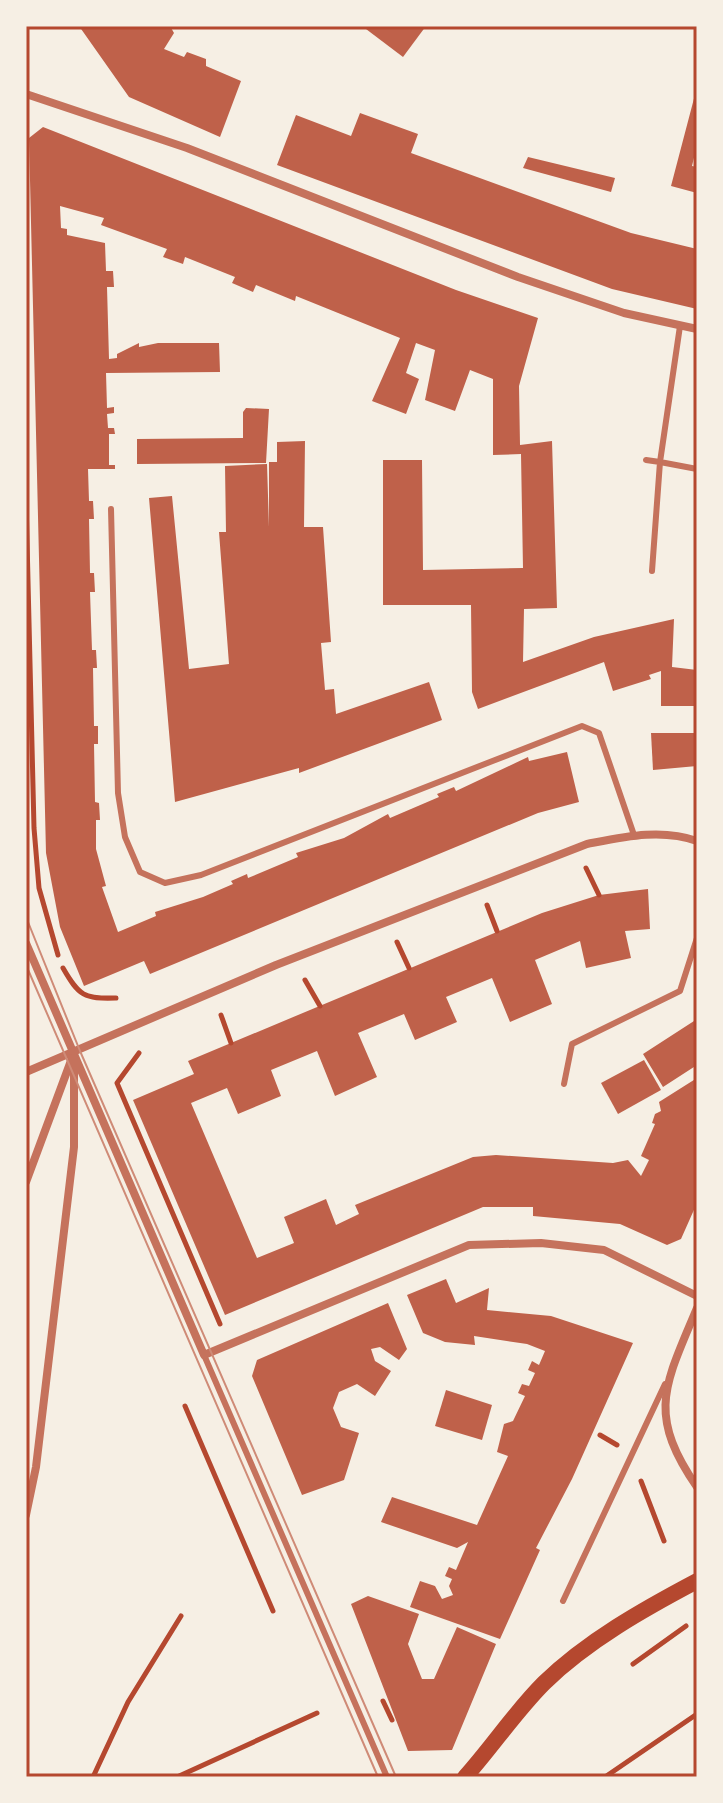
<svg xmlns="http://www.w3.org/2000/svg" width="723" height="1803" viewBox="0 0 723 1803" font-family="'PT Sans',sans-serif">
  <rect width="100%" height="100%" fill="#f6efe4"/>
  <g fill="#bf614a">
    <path d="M79,26h91l4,7 -10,16 20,8 3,-5 19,7v7l35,15 -21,56 -91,-40z"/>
    <path d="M362,26h64l-23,31z"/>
    <path d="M697,87v58l-5,21 5,1v26l-26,-7z"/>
    <path d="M360,113l58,21 -7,19 220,80 66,16v60l-85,-20 -335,-124 19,-50 55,21z"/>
    <path d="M43,127l413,163 82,28 -19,68 1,59 32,-4 5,167 -33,1 -1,53 71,-25 80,-18 -2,48 25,3v36h-36v-35l-12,4 2,4 -38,12 -9,-29 -126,47 -6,-17 -1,-87h-88v-145h39l1,110 100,-2 -2,-114 -28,1v-76l-23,-9 -15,41 -30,-11 10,-50 -19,-7 -10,30 13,6 -13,35 -34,-13 28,-63 -104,-42 -1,5 -39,-16 -3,7 -21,-9 3,-6 -50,-20 -2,7 -20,-7 4,-8 -66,-24 3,-7 -44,-12 1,22 6,1v6l38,8 1,28h7l1,16h-7l2,72 8,-1v-4l22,-11v4l19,-4h61l1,29 -114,1 1,35 7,-1v6l-7,1 1,14h6l1,6h-6v31h6v4h-27l1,32h4l1,18h-5l1,54h4l1,19h-5l2,58h4l1,18h-4l1,58h4v18h-4l1,58 4,1 1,17h-4v29l10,37 -4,1 16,45 38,-16 -1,-4 48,-15 30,-13 -2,-3 16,-7 1,4 50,-21 -2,-4 48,-15 44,-24 2,4 49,-21 -2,-3 17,-7 2,4 72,-34 1,4 38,-9 12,50 -41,11 -388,161 -6,-13 -60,25 -24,-59 -14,-74 -17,-715z"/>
    <path d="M528,157l87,21 -4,14 -88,-24z"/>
    <path d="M246,408l23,1 -3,54 -129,1v-25l106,-1v-26z"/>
    <path d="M305,441l-1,86h19l8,115 -10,1 4,47 9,-1 2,25 93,-32 13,38 -143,53v-5l-124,34 -26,-304 23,-2 17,173 40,-5 -10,-132h7l-1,-66 42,-2 2,63v-65h8v-20z"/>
    <path d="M651,733h46v33l-44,4z"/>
    <path d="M648,889l2,40 -25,2 6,27 -45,10 -6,-27 -45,19 17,44 -42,18 -18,-44 -46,19 11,25 -42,18 -11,-26 -46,19 19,44 -42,19 -18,-45 -46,19 10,26 -43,18 -11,-26 -36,15 66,155 37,-15 -10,-26 42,-18 10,26 23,-11 -4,-9 118,-48 23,-2 117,8 15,-3 13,16 8,-16 -8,-4 14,-32 -3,-1 3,-9 6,-3 -2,-9 38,-24v125l-16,36 -14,6 -47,-21 -87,-8v-9h-50l-258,108 -92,-215 61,-26 -6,-13 354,-148 57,-18z"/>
    <path d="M697,1007v58l-34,22 -20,-33 51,-33z"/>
    <path d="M644,1060l17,30 -43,24 -17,-31z"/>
    <path d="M446,1279l10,24 33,-15 -2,22 64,6 82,27 -61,136 -36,69 4,2 -40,89 -90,-32 10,-26 15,5 7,13 11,-4 -4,-9 3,-7 -7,-3 4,-9 7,3 12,-28 -11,6 -76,-26 11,-25 85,28 31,-69 -11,-4 7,-28 9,-3 12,-25 -7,-3 4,-9 7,2 6,-13 -7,-3 4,-9 7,4 6,-14 -18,-7 -53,-8 1,9 -30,-3 -22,-9 -16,-38z"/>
    <path d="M388,1303l19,46 -8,11 -19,-13 -9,2 4,12 16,10 -16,25 -18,-12 -18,8 -6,16 8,19 18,6 -15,47 -42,15 -50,-119 5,-16z"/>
    <path d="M446,1390l46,15 -10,35 -47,-14z"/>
    <path d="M368,1596l51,18 -11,30 14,35h12l23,-52 39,17 -44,106 -44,1 -57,-147z"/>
  </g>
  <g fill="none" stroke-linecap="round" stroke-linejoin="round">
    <g stroke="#b5482f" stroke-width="5">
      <path d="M26,499l8,329 5,60 19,67"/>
      <path d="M586,868l13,27"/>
      <path d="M487,905l10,26"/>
      <path d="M397,942l12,26"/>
      <path d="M63,968c16,28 21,31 53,30"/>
      <path d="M305,980l15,26"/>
      <path d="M221,1015l10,28"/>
      <path d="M139,1053l-22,30 103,241"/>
      <path d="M185,1406l88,205"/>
      <path d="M600,1435l17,10"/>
      <path d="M641,1481l23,60"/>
      <path d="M633,1664l53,-38"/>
      <path d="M383,1701l9,19"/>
      <path d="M93,1777l35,-75 53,-86"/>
      <path d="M177,1777l140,-64"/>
      <path d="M605,1777l92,-63"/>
    </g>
    <g stroke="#c5725c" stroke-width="6">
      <path d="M680,326l-20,136 37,7"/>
      <path d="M646,460l14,2 -8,109"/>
      <path d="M111,509l7,284 7,44 15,35 25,11 36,-8 381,-149 17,7 35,102"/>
      <path d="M564,1084l8,-40 108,-53 17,-53"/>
      <path d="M204,1355l183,422"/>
      <path d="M563,1601l102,-217"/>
    </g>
    <g stroke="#c5725c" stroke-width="8">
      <path d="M26,94l161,54 331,129 106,36 73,16"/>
      <path d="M26,943l178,412 265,-110 72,-2 63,7 93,46"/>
      <path d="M26,1072l250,-107 311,-121c36,-7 74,-16 110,-3"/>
      <path d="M26,1182l46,-124"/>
      <path d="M697,1308c-32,77 -51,105 0,179"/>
      <path d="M26,1515l10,-48 38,-320v-89"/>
    </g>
    <path stroke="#b5482f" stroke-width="16" d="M465,1777c27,-30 50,-65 79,-94 43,-42 100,-74 153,-102"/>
    <g stroke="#cf8b77" stroke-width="2">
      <path d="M26,917l54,134 316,726"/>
      <path d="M26,965l352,812"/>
    </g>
  </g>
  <rect width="723" height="1803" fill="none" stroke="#f6efe4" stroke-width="56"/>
  <rect x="28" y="28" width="667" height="1747" fill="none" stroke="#b5482f" stroke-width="3"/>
</svg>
